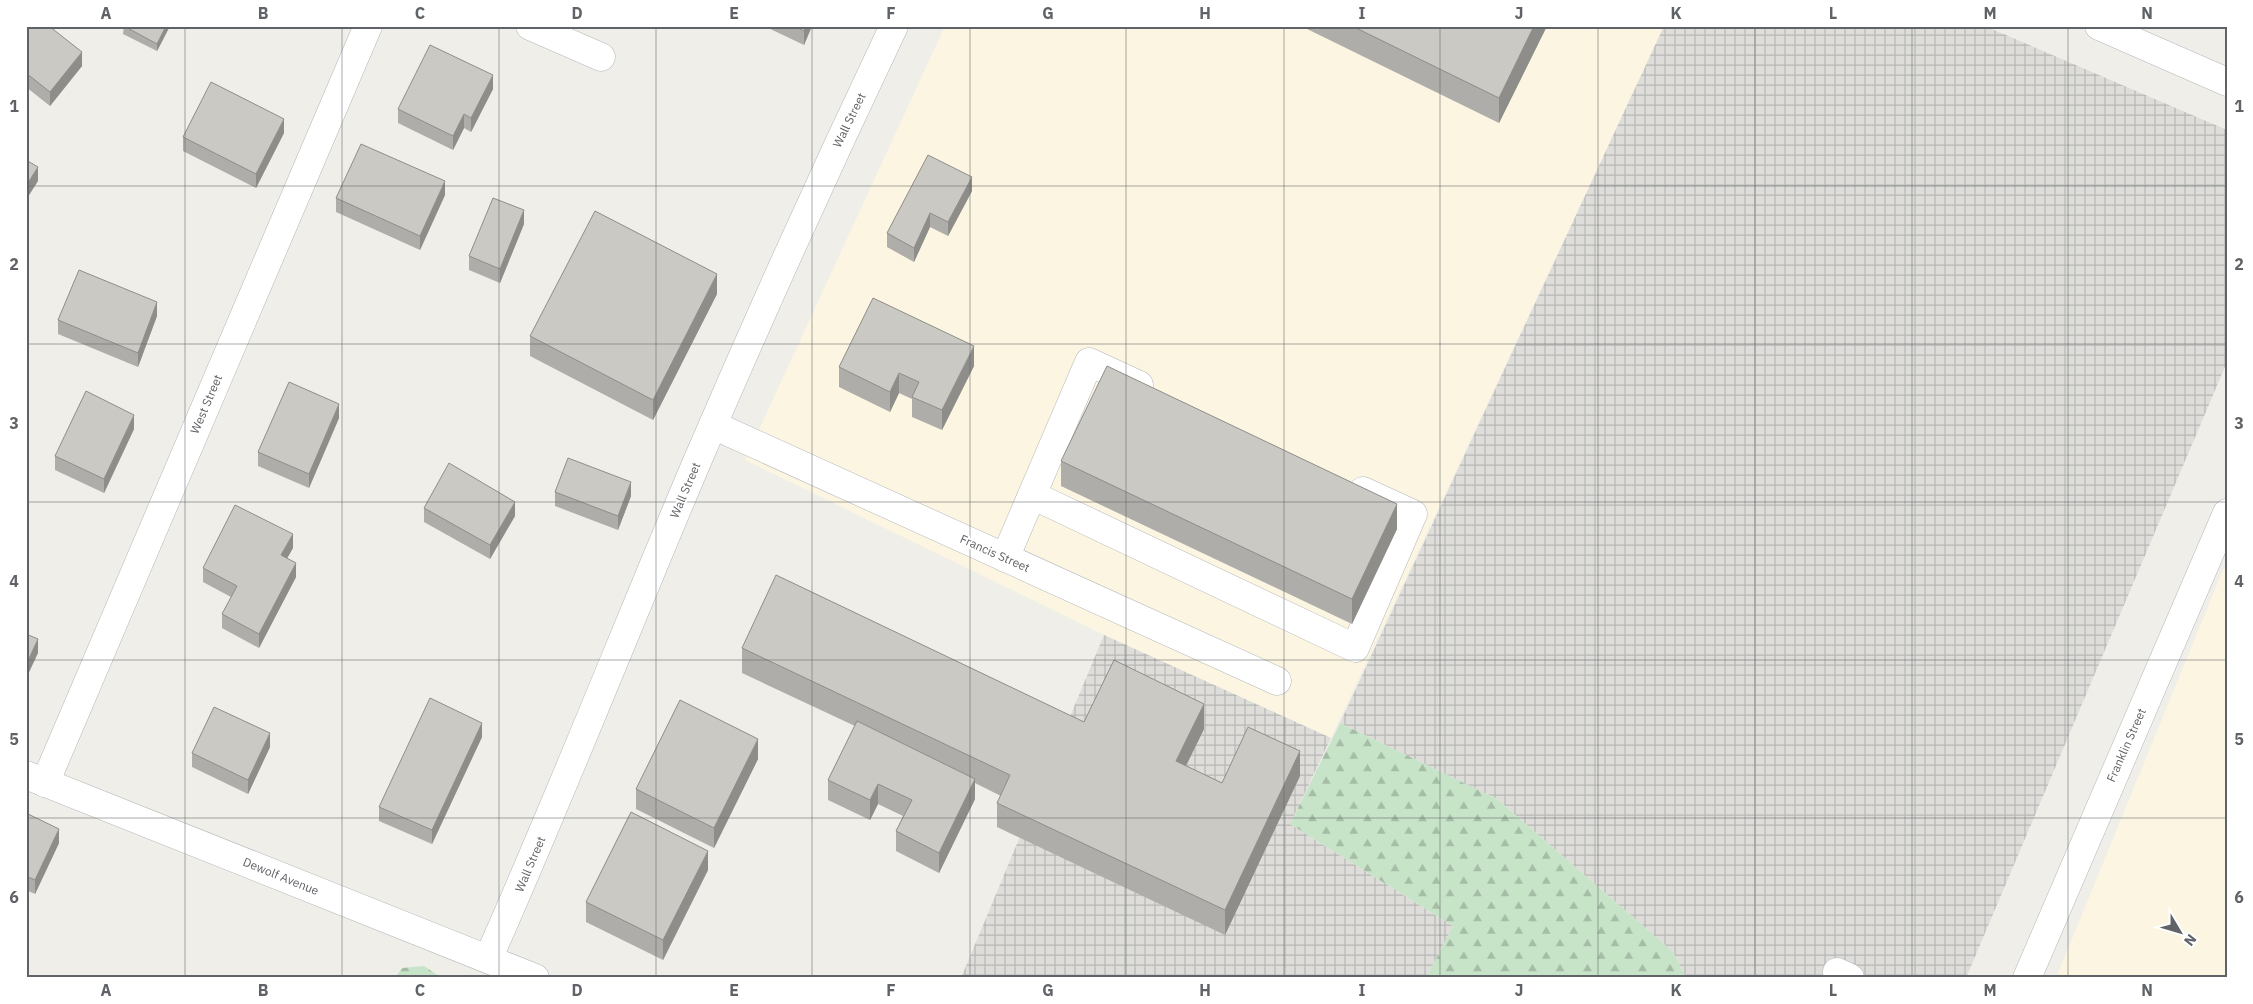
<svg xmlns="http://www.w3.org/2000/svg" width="2253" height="1004" viewBox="0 0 2253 1004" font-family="'IBM Plex Sans',sans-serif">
  <defs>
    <pattern id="industrial-grid" width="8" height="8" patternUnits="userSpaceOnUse" patternTransform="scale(1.25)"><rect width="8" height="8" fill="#deddda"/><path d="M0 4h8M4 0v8" fill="none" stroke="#b7b7b5"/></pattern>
    <pattern id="forest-firs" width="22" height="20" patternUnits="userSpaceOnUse" patternTransform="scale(1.25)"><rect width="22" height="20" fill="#c7e4c8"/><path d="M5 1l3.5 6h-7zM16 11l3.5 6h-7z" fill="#a5bca6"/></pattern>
  </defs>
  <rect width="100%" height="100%" fill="#efeee8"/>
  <g fill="#fbf5e1">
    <path d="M945,26h719l-333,712 -227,-103 -359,-175z"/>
    <path d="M2227,560v418h-171z"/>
  </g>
  <g fill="url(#industrial-grid)">
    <path d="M1664,26h321l242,104v232l-261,616h-280l-13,-26 -176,-153 -157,-76z"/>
    <path d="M1104,635l227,103 -41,86 163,102 -27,52h-465z"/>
  </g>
  <g fill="url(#forest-firs)">
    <path d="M1340,723l157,76 176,153 13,26h-260l27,-52 -163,-102z"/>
    <path d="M424,966l18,12h-47l7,-10z"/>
  </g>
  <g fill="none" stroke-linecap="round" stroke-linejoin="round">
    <defs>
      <g id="minor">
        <path d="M530,26l71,31"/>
        <path d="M2099,26l128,56"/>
        <path d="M713,425l564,256"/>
        <path d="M1032,495l323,153 58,-134 -50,-23"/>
        <path d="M1005,558l84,-196 50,23"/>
        <path d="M26,775l509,203"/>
        <path d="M45,783l323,-757"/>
        <path d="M488,959c73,-164 138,-330 208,-495 63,-147 129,-293 198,-438"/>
        <path d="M1837,972l13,6"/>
        <path d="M2027,978l200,-465"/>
      </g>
    </defs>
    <use href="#minor" stroke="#b5b7ba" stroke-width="29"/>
    <use href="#minor" stroke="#fff" stroke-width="28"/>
  </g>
  <g fill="#afada9">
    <path d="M26,26l56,40 -32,40 -24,-19z"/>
    <path d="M124,26h46l-13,25 -34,-17z"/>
    <path d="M764,26h48l-8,19z"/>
    <path d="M1301,26h246l-48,97z"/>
    <path d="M493,89l-22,43 -7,-4 -11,22 -55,-27v-14z"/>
    <path d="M284,133l-28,55 -73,-37v-14z"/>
    <path d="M972,191l-24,45 -18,-9 -16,35 -27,-15v-14z"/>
    <path d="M445,195l-25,55 -84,-38v-14z"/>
    <path d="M524,224l-24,59 -31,-13v-14z"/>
    <path d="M717,294l-64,126 -123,-64v-20z"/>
    <path d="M157,316l-19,51 -80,-33v-14z"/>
    <path d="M974,366l-32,64 -30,-13v-18l-13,-6 -9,19 -51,-25v-20z"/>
    <path d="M339,418l-30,70 -51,-22v-14z"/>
    <path d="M134,429l-30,64 -49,-23v-14z"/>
    <path d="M1061,461l336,68 -45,95 -291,-138z"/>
    <path d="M555,492l76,4 -13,34 -63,-24z"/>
    <path d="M424,508l91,8 -25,43 -66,-37z"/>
    <path d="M293,548l-6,10 9,19 -37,71 -37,-20v-14l9,-17 -28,-15v-14z"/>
    <path d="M742,648l342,74 120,7 -18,37 36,17 78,-7 -75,159 -228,-108v-24l4,-7 -26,-13v16l-36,74 -43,-22v-20l7,-15 -25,-12 -8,16 -42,-20v-20l27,-54 -113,-53z"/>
    <path d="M482,737l-50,107 -53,-23v-14z"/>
    <path d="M270,747l-22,47 -56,-27v-14z"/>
    <path d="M758,759l-44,89 -78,-39v-20z"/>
    <path d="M26,813l33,30 -24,51 -9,-4z"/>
    <path d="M708,870l-45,90 -77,-38v-20z"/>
  </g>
  <g fill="#8e8d89">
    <path d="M166,26h4l-13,25v-7z"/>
    <path d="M806,26h6l-8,19v-14z"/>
    <path d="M1534,26h13l-48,97v-25z"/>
    <path d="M82,52v14l-32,40v-14z"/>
    <path d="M493,75v14l-22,43v-14z"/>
    <path d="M464,114v14l-11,22v-14z"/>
    <path d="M284,119v14l-28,55v-14z"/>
    <path d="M38,167v14l-12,19v-14z"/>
    <path d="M972,177v14l-24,45v-14z"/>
    <path d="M445,181v14l-25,55v-14z"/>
    <path d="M524,210v14l-24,59v-14z"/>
    <path d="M930,213v14l-16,35v-14z"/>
    <path d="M717,274v20l-64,126v-20z"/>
    <path d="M157,302v14l-19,51v-14z"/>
    <path d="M974,346v20l-32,64v-20z"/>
    <path d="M899,373v20l-9,19v-20z"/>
    <path d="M339,404v14l-30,70v-14z"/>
    <path d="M134,415v14l-30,64v-14z"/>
    <path d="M631,482v14l-13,34v-14z"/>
    <path d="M515,502v14l-25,43v-14z"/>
    <path d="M1397,504v25l-45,95v-25z"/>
    <path d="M293,534v14l-12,21v-14z"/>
    <path d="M296,563v14l-37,71v-14z"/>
    <path d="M38,639v14l-12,26v-14z"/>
    <path d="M1204,704v25l-28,57v-25z"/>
    <path d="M482,723v14l-50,107v-14z"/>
    <path d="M270,733v14l-22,47v-14z"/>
    <path d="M758,739v20l-44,89v-20z"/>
    <path d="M1300,751v25l-75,159v-25z"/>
    <path d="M975,779v20l-36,74v-20z"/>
    <path d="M878,784v20l-8,16v-20z"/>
    <path d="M59,829v14l-24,51v-14z"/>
    <path d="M708,851v19l-45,90v-20z"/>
  </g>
  <g fill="#cbc9c4" stroke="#8e8d89">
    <path d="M26,26h23l33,26 -32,40 -24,-19z"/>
    <path d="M124,26h42l-9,18z"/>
    <path d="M794,26h12l-2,5z"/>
    <path d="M1352,26h182l-35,72z"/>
    <path d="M430,45l63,30 -22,43 -7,-4 -11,22 -55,-27z"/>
    <path d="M211,82l73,37 -28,55 -73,-37z"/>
    <path d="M361,144l84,37 -25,55 -84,-38z"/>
    <path d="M928,155l44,22 -24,45 -18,-9 -16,35 -27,-15z"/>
    <path d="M26,160l12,7 -12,19z"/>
    <path d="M493,198l31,12 -24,59 -31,-13z"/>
    <path d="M595,211l122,63 -64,126 -123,-64z"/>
    <path d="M79,270l78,32 -19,51 -80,-33z"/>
    <path d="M873,298l101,48 -32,64 -30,-13 7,-15 -20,-9 -9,19 -51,-25z"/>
    <path d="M1107,366l290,138 -45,95 -291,-138z"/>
    <path d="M289,382l50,22 -30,70 -51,-22z"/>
    <path d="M86,391l48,24 -30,64 -49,-23z"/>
    <path d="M568,458l63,24 -13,34 -63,-24z"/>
    <path d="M449,463l66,39 -25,43 -66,-37z"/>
    <path d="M235,505l58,29 -12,21 15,8 -37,71 -37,-20 15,-28 -34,-18z"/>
    <path d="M776,575l308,147 30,-62 90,44 -28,57 46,22 26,-56 52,24 -75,159 -228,-107 13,-28 -268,-127z"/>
    <path d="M26,634l12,5 -12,26z"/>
    <path d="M430,698l52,25 -50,107 -53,-23z"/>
    <path d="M680,700l78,39 -44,89 -78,-39z"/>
    <path d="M214,707l56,26 -22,47 -56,-27z"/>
    <path d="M857,721l118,58 -36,74 -43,-22 16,-31 -34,-16 -8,16 -42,-20z"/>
    <path d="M631,812l77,39 -45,89 -77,-38z"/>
    <path d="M26,813l33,16 -24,51 -9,-4z"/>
  </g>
  <path fill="none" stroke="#5f6266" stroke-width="1" stroke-opacity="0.55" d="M185,26v952M342,26v952M499,26v952M656,26v952M812,26v952M970,26v952M1126,26v952M1284,26v952M1440,26v952M1598,26v952M1755,26v952M1912,26v952M2068,26v952M26,186h2201M26,344h2201M26,502h2201M26,660h2201M26,818h2201"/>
  <g text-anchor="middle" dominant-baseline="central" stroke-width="4" stroke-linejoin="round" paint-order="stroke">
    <g font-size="12" fill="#5f6266" stroke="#fff">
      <text transform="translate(849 120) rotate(-64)">Wall Street</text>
      <text transform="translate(206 404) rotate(-67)">West Street</text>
      <text transform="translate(685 490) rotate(-67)">Wall Street</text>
      <text transform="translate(995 553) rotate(24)">Francis Street</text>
      <text transform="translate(2126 745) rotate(-66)">Franklin Street</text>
      <text transform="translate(530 864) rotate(-67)">Wall Street</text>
      <text transform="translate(281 876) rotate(22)">Dewolf Avenue</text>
    </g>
  </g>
  <rect width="2253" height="1004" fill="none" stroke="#ffffff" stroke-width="55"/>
  <g transform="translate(2180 932) rotate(128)" stroke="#ffffff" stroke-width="4" paint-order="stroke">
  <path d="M0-4L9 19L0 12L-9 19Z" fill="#5f6266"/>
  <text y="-8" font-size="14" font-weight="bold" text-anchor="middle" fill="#5f6266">N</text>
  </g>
  <rect x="28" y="28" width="2198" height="948" fill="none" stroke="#5f6266" stroke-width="2"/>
  <g font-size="16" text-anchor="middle" font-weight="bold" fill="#5f6266">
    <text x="106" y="19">A</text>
    <text x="263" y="19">B</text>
    <text x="420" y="19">C</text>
    <text x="577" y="19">D</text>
    <text x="734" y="19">E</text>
    <text x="891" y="19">F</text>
    <text x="1048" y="19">G</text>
    <text x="1205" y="19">H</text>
    <text x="1362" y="19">I</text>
    <text x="1519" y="19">J</text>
    <text x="1676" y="19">K</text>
    <text x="1833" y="19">L</text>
    <text x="1990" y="19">M</text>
    <text x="2147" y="19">N</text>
    <text x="14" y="112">1</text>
    <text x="2239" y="112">1</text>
    <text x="14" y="270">2</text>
    <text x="2239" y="270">2</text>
    <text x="14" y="429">3</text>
    <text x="2239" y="429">3</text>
    <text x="14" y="587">4</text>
    <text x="2239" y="587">4</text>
    <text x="14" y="745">5</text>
    <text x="2239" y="745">5</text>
    <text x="14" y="903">6</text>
    <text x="2239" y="903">6</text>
    <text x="106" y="996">A</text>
    <text x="263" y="996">B</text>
    <text x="420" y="996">C</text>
    <text x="577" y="996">D</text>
    <text x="734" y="996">E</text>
    <text x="891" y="996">F</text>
    <text x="1048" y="996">G</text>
    <text x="1205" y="996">H</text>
    <text x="1362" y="996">I</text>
    <text x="1519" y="996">J</text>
    <text x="1676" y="996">K</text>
    <text x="1833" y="996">L</text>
    <text x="1990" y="996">M</text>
    <text x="2147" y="996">N</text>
  </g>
</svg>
